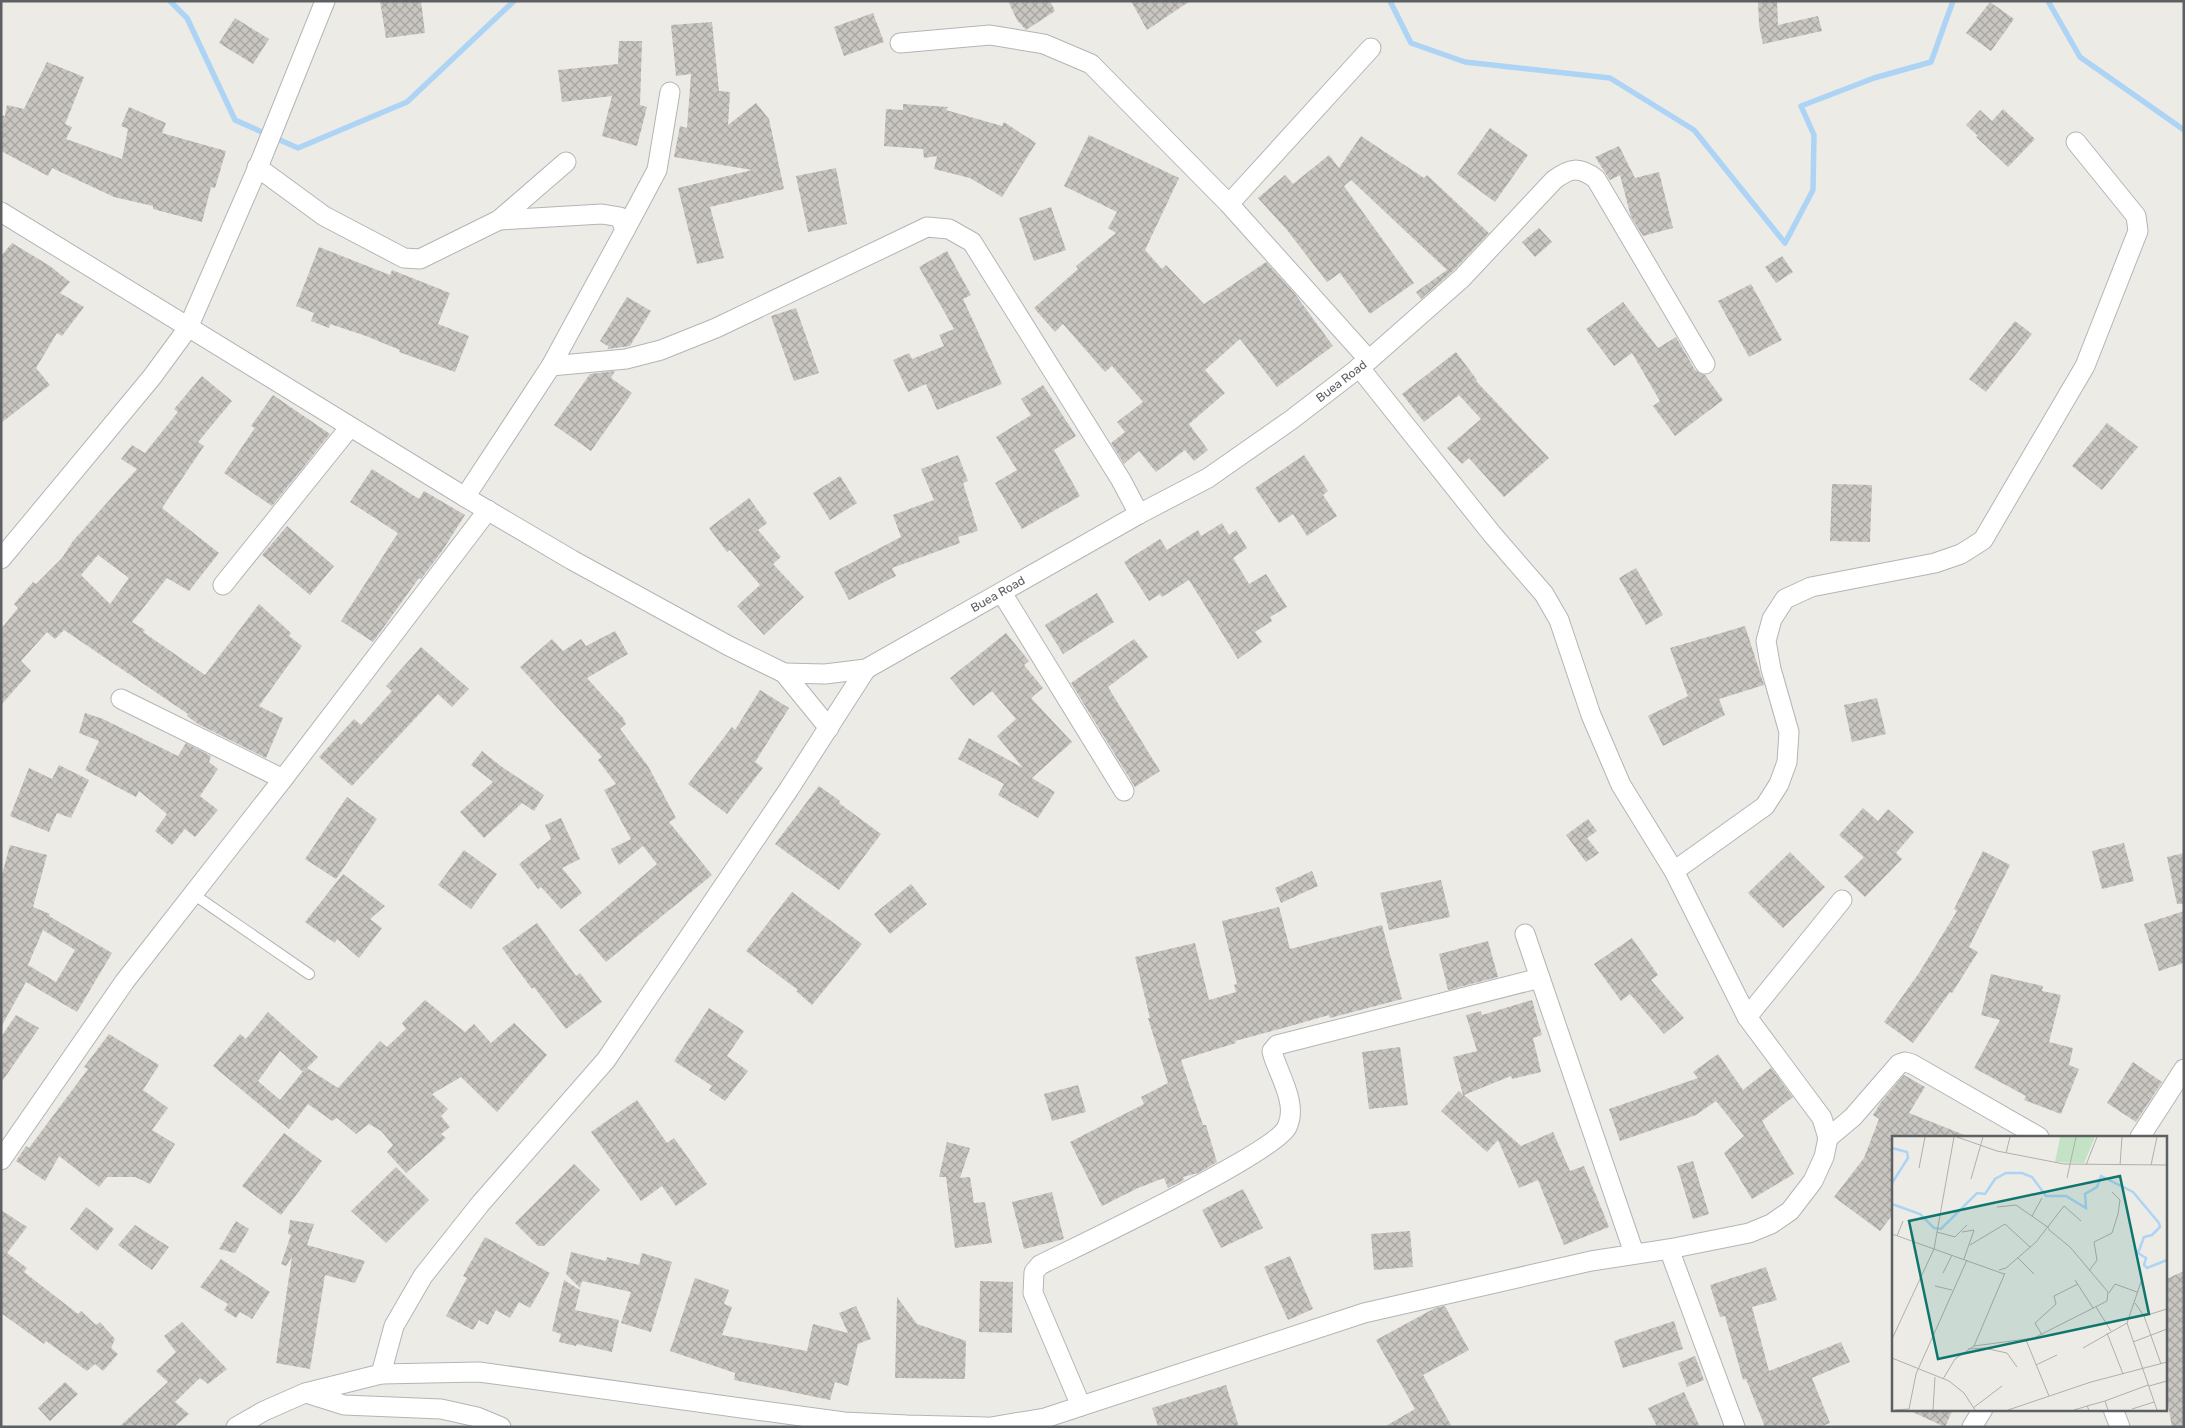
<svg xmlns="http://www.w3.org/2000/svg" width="2185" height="1428" viewBox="0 0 2185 1428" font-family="Rubik,sans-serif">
  <defs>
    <pattern id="building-cross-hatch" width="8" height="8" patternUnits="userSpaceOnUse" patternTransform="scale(1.25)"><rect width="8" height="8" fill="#c9c6c1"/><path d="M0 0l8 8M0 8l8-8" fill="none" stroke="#a6a4a0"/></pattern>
  </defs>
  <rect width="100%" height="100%" fill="#edebe5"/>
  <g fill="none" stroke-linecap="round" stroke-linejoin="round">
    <g stroke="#add4f5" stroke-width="5.5">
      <path d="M170,1l17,17 48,102 63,28 109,-46 107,-101"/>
      <path d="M1390,1l21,42 54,19 145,16 84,52 91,113 28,-53 1,-55 -13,-29 73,-28 57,-16 22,-61"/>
      <path d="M2048,1l32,56 104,73"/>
    </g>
  </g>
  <g fill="url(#building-cross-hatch)" fill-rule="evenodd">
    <path d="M380,1h41l4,32 -39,5z"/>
    <path d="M1008,1h42l5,10 -29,19 -9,-10z"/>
    <path d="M1131,1h59l-43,29z"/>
    <path d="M1758,1h19l1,24 40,-9 4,15 -59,13 -4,-19z"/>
    <path d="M1990,2l24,17 -23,32 -25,-18z"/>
    <path d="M873,13l11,29 -40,14 -10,-29z"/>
    <path d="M235,18l34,21 -16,25 -34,-21z"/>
    <path d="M712,22l7,69 11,1 -2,33 28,-22 13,16 15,70 -74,18 14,51 -27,6 -19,-76 74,-18 -78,-13 6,-31 7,2 4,-54 -15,2 -5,-51z"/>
    <path d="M619,41h23l-2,64 7,2 -10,39 -35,-10 10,-40 -50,6 -4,-32 60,-6z"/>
    <path d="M47,62l37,15 -19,47 7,3 -6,12 56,20 6,-30 -7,-3 8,-19 37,16 -4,10 64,18 -11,37 -4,-1 -9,35 -49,-13v-3l-39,-9 -62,-29 -4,8 -47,-25v-36l4,1 2,-11 17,4z"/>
    <path d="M903,104l45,3 -2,3 56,16 2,-4 32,21 -34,54 -32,-19 -36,-9 3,-13 -13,2 -1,-9 -39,-3 2,-37 17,1z"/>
    <path d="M2003,109l32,30 -27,28 -32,-30 2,-1 -12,-11 14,-15 12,11z"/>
    <path d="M1490,128l38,27 -33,47 -38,-28z"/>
    <path d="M1089,135l90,43 -34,72 17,19 4,-4 38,39 62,-42 29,32 38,52 -56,41 -37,-48 -35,31 20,23 -36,31 19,26 -14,11 -9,-11 -29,22 -17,-21 -15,13 -13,-21 14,-11 -8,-10 26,-20 -31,-36 -7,6 -42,-48 -8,8 -21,-24 44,-39 -2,-3 40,-33 -8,-5 9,-16 -53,-26z"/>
    <path d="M1361,136l63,42 3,-3 62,58 -35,37 -33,29 -5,-7 31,-22 -96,-90 -7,6 70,97 -44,31 -30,-41 -13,9 -40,-52 -29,-32 27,-23 8,9 36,-29 10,13z"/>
    <path d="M1619,146l16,32 24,-6 14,56 -30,8 -12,-19 -11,-42 -10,5 -15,-23z"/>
    <path d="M836,168l11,56 -39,8 -12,-56z"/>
    <path d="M1051,207l15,43 -32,11 -15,-43z"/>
    <path d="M1539,228l13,14 -17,15 -13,-15z"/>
    <path d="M12,243l38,23 20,16 -10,11 24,14 -22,29 -5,-3 -21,35 14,17 -49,38v-167z"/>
    <path d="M319,247l71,28 2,-5 58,23 -12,31 31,12 -14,36 -56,-20 1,-2 -34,-14 -36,-12 -1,4 -18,-7 3,-8 -18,-7z"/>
    <path d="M947,251l24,44 -8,4 39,85 -65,26 -11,-26 -18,8 -15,-32 16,-7 3,6 32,-13 -5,-11 15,-6 -35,-62z"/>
    <path d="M1782,256l11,16 -17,11 -11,-16z"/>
    <path d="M1751,284l31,56 -33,17 -31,-56z"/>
    <path d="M627,297l24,14 -21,35 -23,3 2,-2 -9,-6z"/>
    <path d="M1623,302l35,46 18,-11 19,33 10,5 18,25 -48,36 -22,-30 7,-5 -28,-48 -18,13 -28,-37z"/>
    <path d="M796,308l23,65 -25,8 -23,-65z"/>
    <path d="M2015,321l17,13 -46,58 -17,-13z"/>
    <path d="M1456,352l21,28 -1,1 73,77 -45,39 -35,-39 -7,6 -15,-16 34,-29 -22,-24 -35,27 -22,-28z"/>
    <path d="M615,371l-4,7 21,15 -41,58 -37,-26 36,-51z"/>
    <path d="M202,376l30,25 -34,41 6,4 -42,62 57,45 -30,38 -22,-13 -35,44 13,8 -2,2 62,43 54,-71 32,29 -2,3 13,10 -43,60 24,12 -17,40 -68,-34 -11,-8 1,-2 -124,-84 -9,9 -8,-7 -26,29 10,10 -30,34v-76l17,-21 -4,-4 19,-22 3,2 26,-26 11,-17 64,-72 -16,-10 11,-14 13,8 33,-41 -4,-3zM98,555l31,23 -19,26 -29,-29z"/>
    <path d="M1043,385l33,51 -22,14 26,46 -58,33 -27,-46 22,-13 -21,-33 35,-22 -10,-16z"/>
    <path d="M273,395l57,39 -58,72 -48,-33 31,-45 -4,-2z"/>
    <path d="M2107,423l31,24 -36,43 -30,-24z"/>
    <path d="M958,455l10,26 -5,2 15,48 -20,6 2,6 -68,25 4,8 -47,24 -15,-28 67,-35 -8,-22 41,-15 -13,-31z"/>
    <path d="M1304,455l24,36 -5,4 14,21 -30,20 -14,-22 -14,9 -24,-35z"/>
    <path d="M372,469l47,30 5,-8 41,24 -23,36 -21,28 -2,-1 -46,64 -32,-21 57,-88 -48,-31z"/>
    <path d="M840,476l17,27 -27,17 -17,-27z"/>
    <path d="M1832,484l40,1 -2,57 -40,-1z"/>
    <path d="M749,498l18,25 -9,7 23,27 -8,7 31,33 -40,38 -27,-29 23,-21 -30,-35 -3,2 -18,-24z"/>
    <path d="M1222,523l7,12 7,-5 11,18 -14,10 16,26 17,-10 21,33 -17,10 2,4 -17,11 7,10 -24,17 -49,-79 -27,17 -2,-3 -11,7 -25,-39 36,-23 7,11 31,-20 3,6z"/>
    <path d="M287,526l47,40 -24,29 -48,-40z"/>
    <path d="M1636,568l27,47 -17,10 -27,-47z"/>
    <path d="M1097,593l17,29 -51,32 -18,-29z"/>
    <path d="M1745,626l19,59 -45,14 6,16 -62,31 -15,-30 40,-20 -18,-48z"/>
    <path d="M615,631l13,23 -41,24 36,40 3,6 -6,5 28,37 28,52 -7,4 43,53 -106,87 -27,-32 78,-66 -14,-18 -24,19 -8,-16 20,-10 -27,-49 12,-6 -18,-24 4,-3 -82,-90 32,-28 11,12 18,-12 5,7z"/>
    <path d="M1006,633l23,28 -5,4 19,23 -12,10 41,44 -40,36 23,14 -17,26 -40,-23 6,-11 -46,-25 11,-21 54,30 -26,-32 19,-17 -24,-28 -19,15 -23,-28z"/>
    <path d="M1134,639l14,18 -40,30 52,84 -25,16 -64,-104z"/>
    <path d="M421,647l48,42 -17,18 -14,-13 -86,92 -33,-29 35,-38 7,6 31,-34 -6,-5z"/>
    <path d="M760,690l29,18 -34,54 8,6 -36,46 -39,-30 44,-57 3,3z"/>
    <path d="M1877,698l9,36 -34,8 -8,-37z"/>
    <path d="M85,713l18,6 75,37 8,-13 25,13 -2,6 9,7 -18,27 18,14 -23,27 -10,-8 -13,16 -17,-14 12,-17 -28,-23 -3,6 -51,-27 14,-29 -20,-8z"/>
    <path d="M482,751l20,16 42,28 -10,16 -12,-8 -38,35 -24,-26 33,-30 -22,-17z"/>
    <path d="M59,765l30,15 -18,38 -14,-5 -8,19 -39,-16 19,-48 23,11z"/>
    <path d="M819,786l21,15 -1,2 42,31 -42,56 -64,-46z"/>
    <path d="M347,797l30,22 -41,60 -31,-20z"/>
    <path d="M1863,808l15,13 10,-12 26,23 -18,21 6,6 -37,38 -21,-20 20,-20 -25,-22z"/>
    <path d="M561,818l19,41 -18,9 20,25 -21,16 -20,-22 -3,2 -19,-25 32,-25 -6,-14z"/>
    <path d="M1588,819l9,12 -10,7 12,15 -13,9 -20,-27z"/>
    <path d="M2124,843l10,38 -32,8 -10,-38z"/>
    <path d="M10,845l37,10 -14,52 17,7 -1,2 63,37 -35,59 -51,-30 -25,45v-149zM43,930l32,20 -19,32 -28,-17z"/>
    <path d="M464,850l33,24 -26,35 -33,-24z"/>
    <path d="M1983,851l27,14 -41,82 9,5 -26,41 -2,-1 -37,51 -29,-21 35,-49 38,-62 -3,-2z"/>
    <path d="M1790,852l35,35 -42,41 -35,-35z"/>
    <path d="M2184,853v51h-7l-10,-47z"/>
    <path d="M1312,871l6,15 -37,17 -6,-15z"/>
    <path d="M343,874l42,32 -15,13 12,9 -23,30 -22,-19 -2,4 -30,-21z"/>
    <path d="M1441,880l9,37 -61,13 -9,-37z"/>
    <path d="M911,884l16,20 -37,30 -16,-20z"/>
    <path d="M792,892l70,52 -50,61 -16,-14 2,-1 -52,-39z"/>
    <path d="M1279,907l11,42 92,-24 20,74 -72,19 -1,-3 -42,12 -52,14 1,2 -55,17 22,65h3l11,37 -19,11 -15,4 1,3 -16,8 -4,-10 -26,10 -36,18 -32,-64 74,-38 -3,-7 27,-14 -20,-65h2l-15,-61 60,-14 14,57 27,-8 -2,-7 3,-1 -15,-63z"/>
    <path d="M2184,911v52l-25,8 -15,-47z"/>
    <path d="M537,923l39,53 4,-3 22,29 -36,27 -32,-42 -2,2 -30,-41z"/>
    <path d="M1632,938l26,37 -7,5 33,38 -20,16 -34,-40 -9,7 -27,-37z"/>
    <path d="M1488,941l10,36 -50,13 -9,-36z"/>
    <path d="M1991,974l52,12 -1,5 19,4 -12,47 24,6 -4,17 10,4 -18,45 -37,-14 2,-4 -52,-28 26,-48 -19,-5z"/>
    <path d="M425,1000l40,32 9,-8 17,19 23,-20 33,32 -50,57 -36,-35 -29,17 16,15 -7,7 9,11 -9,7 5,4 -40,35 -19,-21 6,-7 -12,-14 -12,-7 -13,10 -19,-16 -5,3 -24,-17 -19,25 -76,-63 27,-32 6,5 22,-27 50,45 -11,11 31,20 42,-47 7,6 19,-18 -4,-6zM280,1051l23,21 2,-3 -25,31 -22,-19z"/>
    <path d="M1532,1000l10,35 -9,3 8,34 -29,7 -1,-3 -47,19 57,51 32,-14 17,39 14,-5 25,61 -45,18 -26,-65 -19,8 -21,-48 -11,12 -46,-41 18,-20 4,4 -10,-38 24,-6 -11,-36 15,-4 1,4z"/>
    <path d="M709,1008l35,23 -17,25 21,15 -23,30 -16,-11 3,-4 -38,-25z"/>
    <path d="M16,1015l23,13 -38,55v-46z"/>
    <path d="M109,1034l50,31 -16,25 25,18 -16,22 23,14 -25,40 -15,-7h-28l-8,10 -40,-31 -14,25 -29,-20 10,-15 3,2 59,-79 -4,-2z"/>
    <path d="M1400,1047l8,58 -39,4 -7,-57z"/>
    <path d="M1718,1054l25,36 28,-22 22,29 -31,24 32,53 -42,25 -28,-46 20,-17 -28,-35 -20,14 -76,26 -11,-32 89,-31 -5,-6z"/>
    <path d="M2133,1062l29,20 -26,40 -29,-19z"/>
    <path d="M1904,1075l21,12 -16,26 58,23 -73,1v76l-14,18 -46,-34 30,-39 15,-39 -6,-4 8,-13z"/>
    <path d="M1078,1085l8,27 -34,9 -8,-27z"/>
    <path d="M637,1100l30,43 7,-5 33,46 -31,22 -14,-20 -21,15 -50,-69z"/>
    <path d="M284,1133l38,28 -41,54 -39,-29z"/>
    <path d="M947,1142l23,6 -10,30 10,-1 4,26 11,-1 7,41 -37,5 -9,-71h-7z"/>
    <path d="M1693,1161l16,53 -16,5 -16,-53z"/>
    <path d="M574,1164l26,26 -56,56h-6l-23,-23z"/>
    <path d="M396,1167l33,33 -43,43 -35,-32z"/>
    <path d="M1243,1189l20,39 -42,20 -19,-38z"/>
    <path d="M1052,1192l12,47 -40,10 -12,-47z"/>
    <path d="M86,1207l28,22 -17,22 -27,-22z"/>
    <path d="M1,1210l26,17 -20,26 20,15 -3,4 54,42 3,-3 15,14 4,-3 15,17 -4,9 7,6 -15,17 -8,-7 -8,7 -41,-30 -2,3 -43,-31z"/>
    <path d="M290,1220l24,4 -7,21 58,16 -10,22 -30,-8 -15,94 -34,-6 16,-106 -6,9 -5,-2 10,-29 -3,-1z"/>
    <path d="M236,1221l13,8 -14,24 -16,-4z"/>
    <path d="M135,1225l34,22 -17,23 -34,-25z"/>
    <path d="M1410,1231l3,36 -39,3 -3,-36z"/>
    <path d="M485,1237l65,36 -20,35 -11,-6 -9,16 -14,-8 -8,15 -9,-5 -6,10 -27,-14 21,-38 -4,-2z"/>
    <path d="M571,1252l35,9 1,-4 32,8 3,-12 30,9 -21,70 -30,-9 10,-31 -49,-11 -2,7 -14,-14z"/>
    <path d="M1290,1256l23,53 -25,11 -24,-53z"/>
    <path d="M221,1259l49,33 -18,27 -12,-7 -4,6 -12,-8 4,-6 -28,-17z"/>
    <path d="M1766,1267l11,33 -25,7 17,64 72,-29 9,20 -38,16 18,45 -10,4h-55l-19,-48 -3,1 -18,-64 -5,1 -10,-32z"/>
    <path d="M2184,1271v156h-12l-6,-33v-115z"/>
    <path d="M695,1278l34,12 -5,14 8,3 -10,28 85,16 6,-27 35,9 -9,-20 17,-7 15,33 -13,5 -10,42 -13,-4 -5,18 -96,-20 1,-7 -65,-22z"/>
    <path d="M564,1280l16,10 -5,20 44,10 -7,32 -35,-8 -1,2 -17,-4 2,-8 -9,-3z"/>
    <path d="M980,1281l33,1 -1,51 -33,-1z"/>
    <path d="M897,1297l20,27 49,17 -1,38 -70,-1z"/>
    <path d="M1445,1306l24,44 -46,25 29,52h-68l31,-18 -39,-69 59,-32z"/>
    <path d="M1674,1321l9,28 -60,19 -9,-27z"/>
    <path d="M182,1322l45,47 -19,15 -8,-6 -25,24 14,12 -15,13h-55l49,-45 -12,-11 20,-19 -12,-16z"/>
    <path d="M1695,1356l9,24 -17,7 -9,-24z"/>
    <path d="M65,1382l13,12 -28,27 -12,-13z"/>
    <path d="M1226,1385l13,42h-81l-6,-19z"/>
    <path d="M1684,1392l16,35h-43l-9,-19z"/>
    <path d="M1906,1409h47l-8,18z"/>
  </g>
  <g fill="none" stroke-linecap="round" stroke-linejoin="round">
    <defs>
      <path id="lane" d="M193,894l116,80"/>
      <g id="street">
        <path d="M900,43l90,-8 54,9 47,20 138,140 140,156"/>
        <path d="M257,167l67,49 80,42 16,1 79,-39 67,-58"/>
        <path d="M1229,204l142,-156"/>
        <path d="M1,212l464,285 107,63 157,86 55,27 45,55"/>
        <path d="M625,230l32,-60 13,-78"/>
        <path d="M551,366l75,-7 35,-9 55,-22 211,-101 22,2 23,13 149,238 18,34"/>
        <path d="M465,497l86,-131 74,-136 -5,-13 -18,-3 -103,6"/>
        <path d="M1,559l151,-182 36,-49 73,-168 64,-159"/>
        <path d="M223,585l127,-158"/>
        <path d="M1002,593l122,198"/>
        <path id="s1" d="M784,673l41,1 41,-5 273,-155 69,-36 83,-58 78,-60 93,-82 92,-98c16,-12 25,-14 42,-1l109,185"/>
        <path d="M121,699l162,80"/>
        <path d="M1674,871l91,-65 14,-22 8,-22 2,-30 -18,-63 -5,-28 6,-22 13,-20 26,-12 124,-24 26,-9 22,-14 102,-174 53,-135 -2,-15 -60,-74"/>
        <path d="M1525,934l109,319"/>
        <path d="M1747,1017l95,-117"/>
        <path d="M2140,1137l44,-68"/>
        <path d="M1828,1138l25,-21 46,-53 6,-2 7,2 127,73"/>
        <path d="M1,1160l124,-179 158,-202 205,-269"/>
        <path d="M1669,1249l66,178"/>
        <path d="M381,1374l13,-48 29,-50 58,-73 125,-143 183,-271 77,-120"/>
        <path d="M306,1393l38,12 97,4 36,8 24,10"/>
        <path d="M1081,1406l-48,-113 1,-21 6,-7c38,-19 235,-112 247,-138 11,-22 -7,-50 -14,-72l-1,-4 5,-6 263,-67"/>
        <path d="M2113,1409l7,18"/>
        <path d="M236,1427l28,-16 41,-18 76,-19 98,-2 365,50 63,3 80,2"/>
        <path d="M991,1427l54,-9 319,-105 227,-52 78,-12 80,-16 22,-9 19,-13 23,-30 11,-24 4,-19 -6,-20 -75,-101 -73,-146 -53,-86 -30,-70 -32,-95 -15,-26 -52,-60 -133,-167"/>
        <path d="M1972,1427l11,-18"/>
      </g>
    </defs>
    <use href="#lane" stroke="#b2b5b8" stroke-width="12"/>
    <use href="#street" stroke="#b2b5b8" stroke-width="21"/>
    <use href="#lane" stroke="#fff" stroke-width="10"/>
    <use href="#street" stroke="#fff" stroke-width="19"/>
  </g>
  <g text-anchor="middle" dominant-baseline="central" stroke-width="5" stroke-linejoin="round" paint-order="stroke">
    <g font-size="12" fill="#5d6063" stroke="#fff">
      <text stroke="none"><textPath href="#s1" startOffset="639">Buea Road</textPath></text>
      <text stroke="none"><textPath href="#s1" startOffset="234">Buea Road</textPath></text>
    </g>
  </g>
  <g transform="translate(1892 1136)">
    <rect width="275" height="275" fill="#edebe5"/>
    <path d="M168,1h35l-11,26 -29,-1z" fill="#c4e2c5"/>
    <path fill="none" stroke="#add4f5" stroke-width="2.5" d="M0,12l15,4 1,6 -16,25M0,68l28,10 14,14 7,1 36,-36 8,1 10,-15 11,-6h16l10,4 14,19h20l20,12 -1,-14 12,-7 4,-11 32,16 26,31 1,4 -8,8 -8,2 -6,16 8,5 -2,7 3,3 20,-8"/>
    <path fill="none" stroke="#afafad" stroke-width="1" d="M65,1l40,14 67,13 103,1M114,17l4,-16M194,29l11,-28M228,29l2,-28M259,29l6,-28M27,32l6,-31M175,42l9,-41M79,43l12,-42M105,71l19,-2 33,23M140,80l10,-18M45,96l18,5 12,-12M70,96l12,-2 -10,29M0,98l112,40M5,100l6,-15M78,109l35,-21 25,23M126,122l16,16M107,134l7,-2 30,-26 28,-36 17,15M197,135l8,-11 -3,-18 18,-9 6,-19 2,-14 -8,-8M51,137l9,-18M250,143l-15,44 30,87M183,144l18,28M43,150l17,4M217,157l6,-9 22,8M243,167l9,13 17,48M204,171l15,24M252,180l23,-7M215,197l16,41M150,199l-7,-12 21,-19 -2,-8 24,-12M0,203l42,-90 20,-112M134,204l23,56M241,206l34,-13M82,210l31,-73M191,212l44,-25M76,213l16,-1 23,5 10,14M0,222l57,23 15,12 11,17M144,229l21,-10M51,243l12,-20 19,-13 60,-8 73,-37 1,-9 -38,-45 -22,-18M257,250l18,-5M195,270l18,-5M81,272l29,-22M240,273l22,-7M3,274l14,-1 7,-35 51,-114M41,274l2,-33M116,274l83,-28 76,-20M182,274l13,-4 2,4M216,274l-3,-9 43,-16"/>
    <path fill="#0f766e" fill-opacity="0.15" stroke="#0f766e" stroke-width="2.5" d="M228,40l29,138 -211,45 -29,-138z"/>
    <rect width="275" height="275" fill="none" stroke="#5d6063" stroke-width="2.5"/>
  </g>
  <rect width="2185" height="1428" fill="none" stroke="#5d6063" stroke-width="5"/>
</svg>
